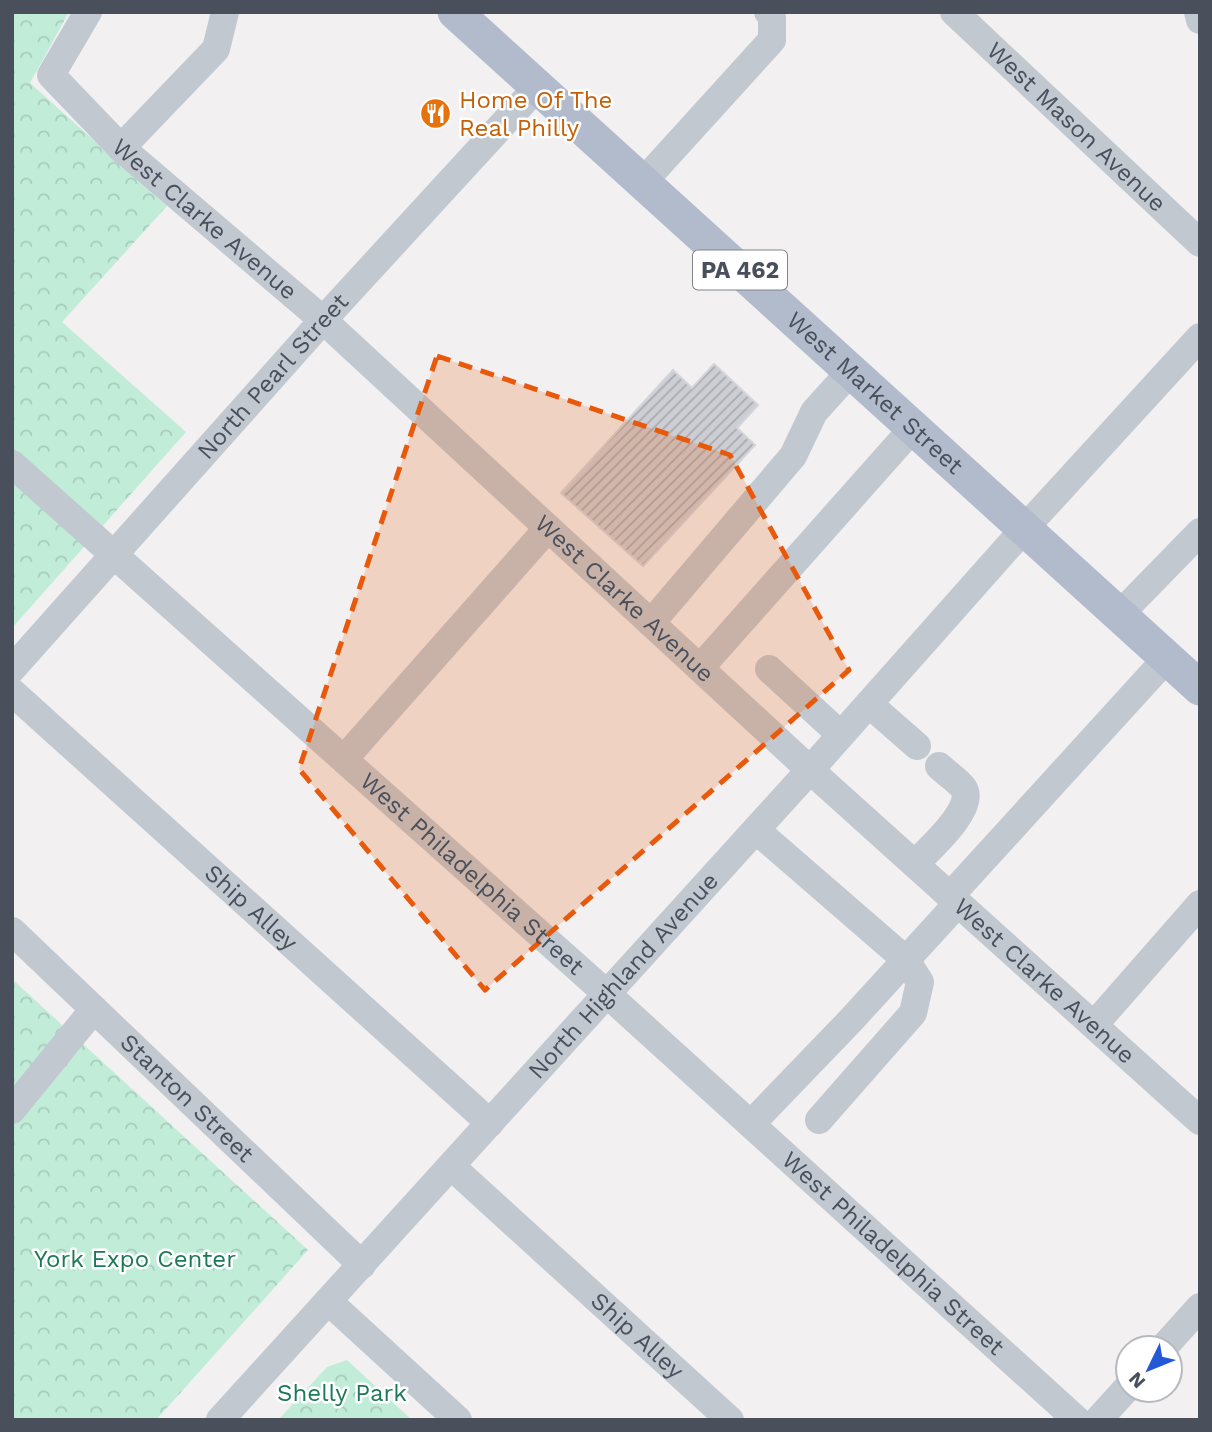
<svg xmlns="http://www.w3.org/2000/svg" width="1212" height="1432" viewBox="0 0 1212 1432" font-family="'Work Sans',sans-serif">
  <defs>
    <pattern id="forest-crowns" width="20" height="18" patternUnits="userSpaceOnUse" patternTransform="scale(1.75)"><rect width="20" height="18" fill="#c1ecd8"/><path d="M2 6a3 3 0 1 1 6 0M12 15a3 3 0 1 1 6 0" fill="none" stroke="#a7ccbc"/></pattern>
    <pattern id="building-hatch" width="6" height="6" patternUnits="userSpaceOnUse" patternTransform="scale(1.75)"><rect width="6" height="6" fill="#cdced4"/><path d="M-1 1l2-2M0 6l6-6M5 7l2-2" fill="none" stroke="#a8aaaf"/></pattern>
  </defs>
  <rect width="100%" height="100%" fill="#f2f0f0"/>
  <g fill="url(#forest-crowns)">
    <path d="M12,12h57l-39,71 137,123 -105,116 124,110 -174,196z"/>
    <path d="M12,979l296,271 -152,170h-144z"/>
    <path d="M347,1360l65,60h-134l49,-53z"/>
  </g>
  <path fill="url(#building-hatch)" stroke="#d4d5db" stroke-width="2" d="M714,364l44,41 -21,23 18,17 -112,121 -82,-73 112,-123 19,18z"/>
  <g fill="none" stroke-linecap="round" stroke-linejoin="round">
    <g stroke="#c1c8d0" stroke-width="28">
      <path id="s1" d="M88,12l-37,63 70,73 202,172 487,450 390,351"/>
      <path id="s2" d="M954,12l246,231"/>
      <path d="M1198,12l2,8"/>
      <path d="M121,148l95,-99 9,-37"/>
      <path d="M643,182l129,-142v-23l-4,-5"/>
      <path id="s3" d="M12,464l595,530 470,426"/>
      <path d="M1119,615l81,-83"/>
      <path d="M651,623l142,-167 21,-44 37,-41"/>
      <path d="M700,668l213,-240"/>
      <path id="s4" d="M12,669l311,-349 215,-234"/>
      <path d="M769,669l72,66"/>
      <path id="s5" d="M12,692l478,431"/>
      <path d="M869,704l48,42"/>
      <path d="M344,759l204,-231"/>
      <path d="M756,830l150,130 14,22 -7,31 -94,107"/>
      <path d="M915,864c14,-15 60,-55 49,-75 -5,-8 -18,-16 -25,-23"/>
      <path d="M950,896l217,-238"/>
      <path id="s6" d="M12,931l350,334"/>
      <path d="M1094,1025l106,-121"/>
      <path d="M12,1110l82,-101"/>
      <path d="M751,1124l101,-105 106,-116"/>
      <path id="s7" d="M451,1166l279,254"/>
      <path d="M328,1301l130,119"/>
      <path d="M1163,1348l37,-41"/>
      <path id="s8" d="M220,1420l590,-650 214,-241 176,-192"/>
      <path d="M1098,1420l30,-33"/>
    </g>
    <path stroke="#b1bbcc" stroke-width="35" id="s9" d="M455,12l745,676"/>
  </g>
  <path fill="#e8590c" fill-opacity="0.2" stroke="#e8590c" stroke-width="5" stroke-dasharray="14 9" stroke-linejoin="round" d="M437,356l293,99 119,215 -364,320 -186,-221z"/>
  <defs>
    <symbol id="restaurant-disc" viewBox="-11 -11 22 22"><circle r="9.5" fill="#e8710a" stroke="#fff"/><path d="M-5-6h1v4h1v-4h1v4h1v-4h1v5L-1.5 .5V6h-2V.5L-5-1ZM5-6V6H3V1.5H1.5Q1.5-4 5-6Z" fill="#fff"/></symbol>
  </defs>
  <g fill-rule="evenodd">
    <use href="#restaurant-disc" x="418" y="96" width="35" height="35"/>
  </g>
  <g text-anchor="middle" dominant-baseline="central" stroke-width="5" stroke-linejoin="round" paint-order="stroke">
    <rect fill="#fff" stroke="#80848d" stroke-width="2" x="693" y="250.5" width="94" height="39" rx="5"/>
    <g font-size="23" font-weight="bold" fill="#49505c">
      <text x="740" y="270">PA 462</text>
    </g>
    <g font-size="24" fill="#c56008" stroke="#fff" text-anchor="start">
      <text x="459" y="100">Home Of The<tspan x="459" dy="28">Real Philly</tspan></text>
    </g>
    <g font-size="24" fill="#49505c" stroke="#fff">
      <text stroke="none"><textPath href="#s2" startOffset="168">West Mason Avenue</textPath></text>
      <text stroke="none"><textPath href="#s1" startOffset="284">West Clarke Avenue</textPath></text>
      <text stroke="none"><textPath href="#s4" startOffset="392">North Pearl Street</textPath></text>
      <text stroke="none"><textPath href="#s9" startOffset="567">West Market Street</textPath></text>
      <text stroke="none"><textPath href="#s1" startOffset="850">West Clarke Avenue</textPath></text>
      <text stroke="none"><textPath href="#s3" startOffset="616">West Philadelphia Street</textPath></text>
      <text stroke="none"><textPath href="#s5" startOffset="322">Ship Alley</textPath></text>
      <text stroke="none"><textPath href="#s8" startOffset="600">North Highland Avenue</textPath></text>
      <text stroke="none"><textPath href="#s1" startOffset="1418">West Clarke Avenue</textPath></text>
      <text stroke="none"><textPath href="#s6" startOffset="242">Stanton Street</textPath></text>
      <text stroke="none"><textPath href="#s3" startOffset="1183">West Philadelphia Street</textPath></text>
      <text stroke="none"><textPath href="#s7" startOffset="252">Ship Alley</textPath></text>
    </g>
    <g font-size="24" fill="#1e7959" stroke="#fff">
      <text x="135" y="1259">York Expo Center</text>
      <text x="342" y="1393">Shelly Park</text>
    </g>
  </g>
  <rect width="1212" height="1432" fill="none" stroke="#49505c" stroke-width="28"/>
  <g transform="translate(1149 1369) rotate(227)"><circle r="33" fill="#ffffff" stroke="#b6b9be" stroke-width="2"/>
  <path d="M0-5L12 26L0 18L-12 26Z" fill="#2558d6"/>
  <text y="-10" font-size="19" font-weight="bold" text-anchor="middle" fill="#49505c">N</text>
  </g>
</svg>
